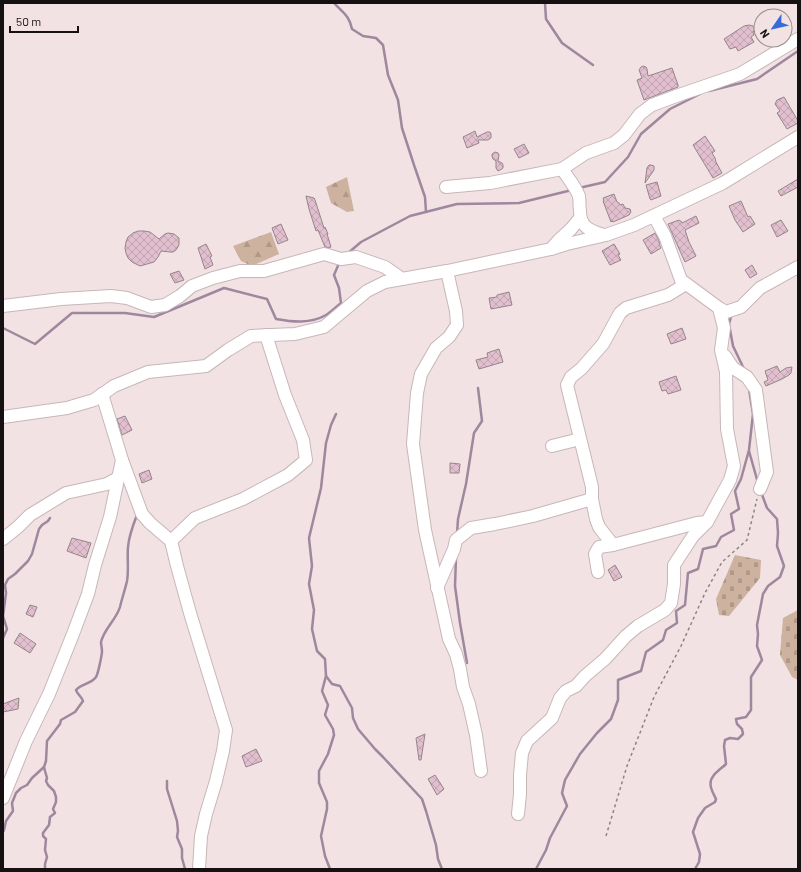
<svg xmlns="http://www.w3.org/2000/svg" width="801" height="872" viewBox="0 0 801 872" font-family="Barlow,sans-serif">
  <defs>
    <pattern id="forest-firs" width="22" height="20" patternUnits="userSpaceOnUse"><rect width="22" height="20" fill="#ceb2a0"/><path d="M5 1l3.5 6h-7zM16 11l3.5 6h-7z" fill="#b09889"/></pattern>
    <pattern id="cemetery-stones" width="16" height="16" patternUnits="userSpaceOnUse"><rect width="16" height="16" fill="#ceb2a0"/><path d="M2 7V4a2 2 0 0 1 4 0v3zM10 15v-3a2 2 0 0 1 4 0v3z" fill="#b09889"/></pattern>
    <pattern id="building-cross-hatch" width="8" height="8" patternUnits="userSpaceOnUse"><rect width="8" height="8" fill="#e2bfcf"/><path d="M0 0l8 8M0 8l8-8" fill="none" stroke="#c1a3b1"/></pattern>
  </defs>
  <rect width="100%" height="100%" fill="#f2e2e3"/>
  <g fill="url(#forest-firs)">
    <path d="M347,177l7,34 -7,1 -16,-9 -5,-16z"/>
    <path d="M271,232l8,22 -27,12 -11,-5 -8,-15z"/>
  </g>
  <g fill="url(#cemetery-stones)">
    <path d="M735,555l26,5 -1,18 -31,38 -10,-1 -3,-16z"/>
    <path d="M798,610v70l-6,-3 -12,-22 3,-37z"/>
  </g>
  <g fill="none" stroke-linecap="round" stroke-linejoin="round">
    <g stroke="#9f879e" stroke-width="2.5">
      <path d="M334,3c9,10 15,12 18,26l11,7 13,2 7,7 5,30 10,25 4,28 12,37 11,32 1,15"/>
      <path d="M545,3l1,16 16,24 31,22"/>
      <path d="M709,91l48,-12 41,-28"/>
      <path d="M579,188l26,-6 23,-25 13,-23 29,-25 30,-15"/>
      <path d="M347,254l14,-12 49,-26 47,-12 62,-1 53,-13"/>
      <path d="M732,313l-3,11 4,22 11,23"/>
      <path d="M3,328l32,16 37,-31h53l29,4 70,-29 43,11 9,20c17,3 34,5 50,-4 5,-3 10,-8 15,-12l-2,-15 -5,-13 6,-14"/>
      <path d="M336,414l-5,11 -5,18 -5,45 -12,50 3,28 -3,18 5,26 -2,19 5,22 8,8 1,17 6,8 8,2 12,22 1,10 5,11 17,20 8,8 39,42 4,12 10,34 2,14 4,10"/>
      <path d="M749,451l9,32"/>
      <path d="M457,534l1,-15 8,-35 8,-51 8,-12 -4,-33"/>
      <path d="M456,557l-1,29 5,37 7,40"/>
      <path d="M3,638l4,-9 -4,-13 3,-23 -1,-8 3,-6 7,-5 13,-13 4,-7 7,-25 3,-4 6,-4 2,-3"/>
      <path d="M326,676l-4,15 6,14 -3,10 8,14 1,6 -6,19 -9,17v12l8,19v7l-6,27 4,20 5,13"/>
      <path d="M167,781v8l10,32 1,10 -1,6 5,12v9l3,11"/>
      <path d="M3,832l1,-2 2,-9 7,-10 -1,-8 4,-10 5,-5 6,-3 5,-7 12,-11"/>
      <path d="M45,869v-5l2,-7 -2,-7 1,-11 -3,-3v-3l6,-8 1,-8 5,-4 -2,-4 3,-7v-5l-2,-6 -6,-6 -2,-4 1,-3 -2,-7 -1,-4 2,-6 1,-20 13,-17 1,-4 14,-8 8,-11c-1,-4 -6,-7 -7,-11 5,-6 15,-6 20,-13 2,-3 6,-22 6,-26 0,-3 -1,-6 -1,-9 3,-13 15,-22 19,-35 2,-9 5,-17 7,-26 2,-12 0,-23 1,-34 1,-11 5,-22 9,-32"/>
      <path d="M536,869l10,-19 4,-12 17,-32 -5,-13 3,-13 15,-26 17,-21 14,-14 7,-19v-20l23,-9 5,-19 17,-12 3,-10 11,-7 -1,-12 9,-6 3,-32 10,-4 5,-20 13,-3 5,-9 13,-7 -3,-16 8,-5 -4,-18 6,-12 8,-29 4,-36 -4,-25"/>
      <path d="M695,869l4,-7 1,-8 -7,-22 5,-14 7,-10 10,-6 1,-3c-4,-8 -9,-16 -2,-24 2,-3 9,-8 12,-11l-2,-18 1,-6 5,-2 8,1 5,-5 -1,-5 -5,-5 -1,-5 10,-2 5,-7v-33l11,-17 -5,-14 1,-12 -1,-9 6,-31 5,-8 12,-9 4,-11 -7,-20 1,-13 -1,-14 -10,-11 -6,-16"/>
    </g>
  </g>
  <g fill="url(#building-cross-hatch)" stroke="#94868c">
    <path d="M749,25l4,1 2,4 -2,2 1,3 -3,2 3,5 -16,9 -2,-4 -6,2 -6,-10 20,-13z"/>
    <path d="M643,66l3,1 1,2 1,7 24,-8 6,17v2l-34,13 -7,-20 5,-2 -3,-8 2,-3z"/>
    <path d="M784,97l14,24v2l-11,6 -10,-16 3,-2 -5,-7 2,-4z"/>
    <path d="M475,131l2,6 10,-5h3l1,2v4l-3,2h-10l1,3 -12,5 -4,-11z"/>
    <path d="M705,136l10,15 -3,2 3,5 1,4 6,11 -9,5 -20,-33z"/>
    <path d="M524,144l5,9 -10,5 -5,-9z"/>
    <path d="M495,152l3,1 1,2 -1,6 4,2 1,2v3l-3,2 -2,1 -2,-3v-7l-3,-2 -1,-3v-2z"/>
    <path d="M649,165h2l3,1v4l-9,13 2,-15z"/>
    <path d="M798,179v8l-17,9 -3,-5z"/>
    <path d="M657,182l4,14 -10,4 -1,-1 -4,-14z"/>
    <path d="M614,194l3,8 2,1 1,2 3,-1 2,4 5,1 1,3 -2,3 -16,7 -1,-1 -1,1 -8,-21h1l-1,-3z"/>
    <path d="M306,196l8,2 1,2 9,28 1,-1 3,7h-1l4,13 -2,1 -4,-1 -7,-17 -2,1 -7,-22z"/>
    <path d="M741,201l7,16 2,-1 5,8 -12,8 -8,-12 -6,-14z"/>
    <path d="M696,216l3,7 -14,7 4,12 7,14 -11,6 -17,-38 11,-4 1,1h1l1,2z"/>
    <path d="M781,220l7,11 -11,6 -6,-12z"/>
    <path d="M281,224l7,16 -10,4 -6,-16z"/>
    <path d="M138,231h6l6,1 9,7 6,-5 3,-1 6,1 5,4v7l-3,5 -3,2h-3l-9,-1 -3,6 -4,5 -14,4 -8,-4 -4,-4 -2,-5 -1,-5 1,-6 2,-5 5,-4z"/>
    <path d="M655,233l5,10 -1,1 2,4 -10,6 -8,-14z"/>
    <path d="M206,244l6,12 -2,1 3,8 -8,4 -7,-21z"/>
    <path d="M614,244l6,10 -2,1 3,5 -11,5 -8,-14z"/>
    <path d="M752,265l5,9 -7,4 -5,-8z"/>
    <path d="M179,271l5,9 -9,3 -5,-9z"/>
    <path d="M509,292l3,13 -21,4 -2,-11 8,-1v-2z"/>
    <path d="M682,328l4,11 -15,5 -4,-10z"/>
    <path d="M499,349l4,13 -24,7 -3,-9 12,-3 -1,-4z"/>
    <path d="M777,366l3,6 6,-4 6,-1 -1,6 -2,2 -7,4 -16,7 -2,-4 4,-2 -3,-9z"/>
    <path d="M676,376l5,14 -13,4 -2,-4 -4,1 -3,-9z"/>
    <path d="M125,416l7,14 -10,5 -5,-16z"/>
    <path d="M450,463l10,1 -1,9h-9z"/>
    <path d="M149,470l3,9 -10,4 -3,-9z"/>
    <path d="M72,538l19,5 -5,15 -19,-7z"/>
    <path d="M615,565l7,12 -8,4 -6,-11z"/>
    <path d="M30,605l7,2 -4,10 -7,-3z"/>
    <path d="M20,633l16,11 -6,9 -16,-10z"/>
    <path d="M19,698l-1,11 -15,3v-8z"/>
    <path d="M425,734l-4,26h-2l-3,-22z"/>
    <path d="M256,749l6,12 -16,6 -4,-11z"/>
    <path d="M435,775l9,14 -7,6 -9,-16z"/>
  </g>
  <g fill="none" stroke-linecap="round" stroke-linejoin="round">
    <defs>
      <g id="minor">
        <path d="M562,169c6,9 13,17 17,27 1,5 0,10 1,15 0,17 11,20 24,24"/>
        <path d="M446,187l44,-4 72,-14 24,-16 28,-10 10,-8 16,-21 12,-9 27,-10 61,-21 58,-35"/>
        <path d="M551,249l8,-9 12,-11 9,-11"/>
        <path d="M447,271l9,40 1,14 -8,12 -13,11 -15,26 -4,19 -4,51 12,86 24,109 7,15 4,15 3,18 6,17 7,31 5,36"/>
        <path d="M3,306l58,-7 50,-3 16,2 24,9 14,-2 15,-9 12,-10 21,-8 27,-7h24l60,-17 17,5 15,-2 29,10 17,12"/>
        <path d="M719,308l7,4 15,-5 19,-19 38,-21"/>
        <path d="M725,356l8,12 14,9 9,13 11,82 -7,17"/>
        <path d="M3,417l64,-9 27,-8 20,-14 34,-14 58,-6 22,-16 23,-14 44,-2 29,-7 43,-36 18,-9 62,-11 104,-22 16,-5 39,-9 28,-10 89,-42 75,-46"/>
        <path d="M552,446l28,-7"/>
        <path d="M122,460l20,54 8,9 21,18 6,25 13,47 36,117 -3,21 -7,30 -10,33 -5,22 -2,33"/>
        <path d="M592,499v-12l-25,-102 4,-8 10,-8 22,-25 17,-31 6,-5 42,-13 18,-11"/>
        <path d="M3,539l15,-12 12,-12 36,-22 41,-9 11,-6"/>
        <path d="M171,541l24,-23 48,-19 45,-24 18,-15 -3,-20 -18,-45 -19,-60"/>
        <path d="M598,572l-3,-18 4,-7 14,-2"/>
        <path d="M437,588l17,-39 2,-9 15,-12 24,-4 38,-8 59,-17 4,20 3,8 14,18 84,-22 10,-1 23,-42 4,-14 -7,-37 -1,-57 -5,-22 3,-22 -5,-20 -38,-28 -16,-44 -11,-20"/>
        <path d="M3,798l23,-57 23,-47 24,-60 15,-40 7,-29 15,-48 12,-57 -20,-66"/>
        <path d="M518,814l2,-20v-19l2,-22 5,-12 25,-23 8,-20 6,-7 10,-5 9,-10 20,-17 21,-23 12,-10 27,-16 6,-7 3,-19v-19l19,-29 14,-14"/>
      </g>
    </defs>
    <use href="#minor" stroke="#c7b7b9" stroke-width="14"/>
    <path stroke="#8e8384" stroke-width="1.5" stroke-dasharray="3 3" stroke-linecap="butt" d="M606,836l21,-70 27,-69 27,-51 24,-53 17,-31 25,-22 10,-41"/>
    <use href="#minor" stroke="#fff" stroke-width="12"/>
  </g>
  <rect width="801" height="872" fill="none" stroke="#151011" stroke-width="8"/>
  <g transform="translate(773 28) rotate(236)"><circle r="19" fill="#f2e2e3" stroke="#9a8e8f"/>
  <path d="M0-3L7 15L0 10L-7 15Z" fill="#376bda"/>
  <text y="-6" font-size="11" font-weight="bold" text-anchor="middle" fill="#151011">N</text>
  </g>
  <path d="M10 26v6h68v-6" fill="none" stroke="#151011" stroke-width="2"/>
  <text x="16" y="26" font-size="12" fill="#151011" stroke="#f2e2e3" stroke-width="3" paint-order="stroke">50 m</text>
</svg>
